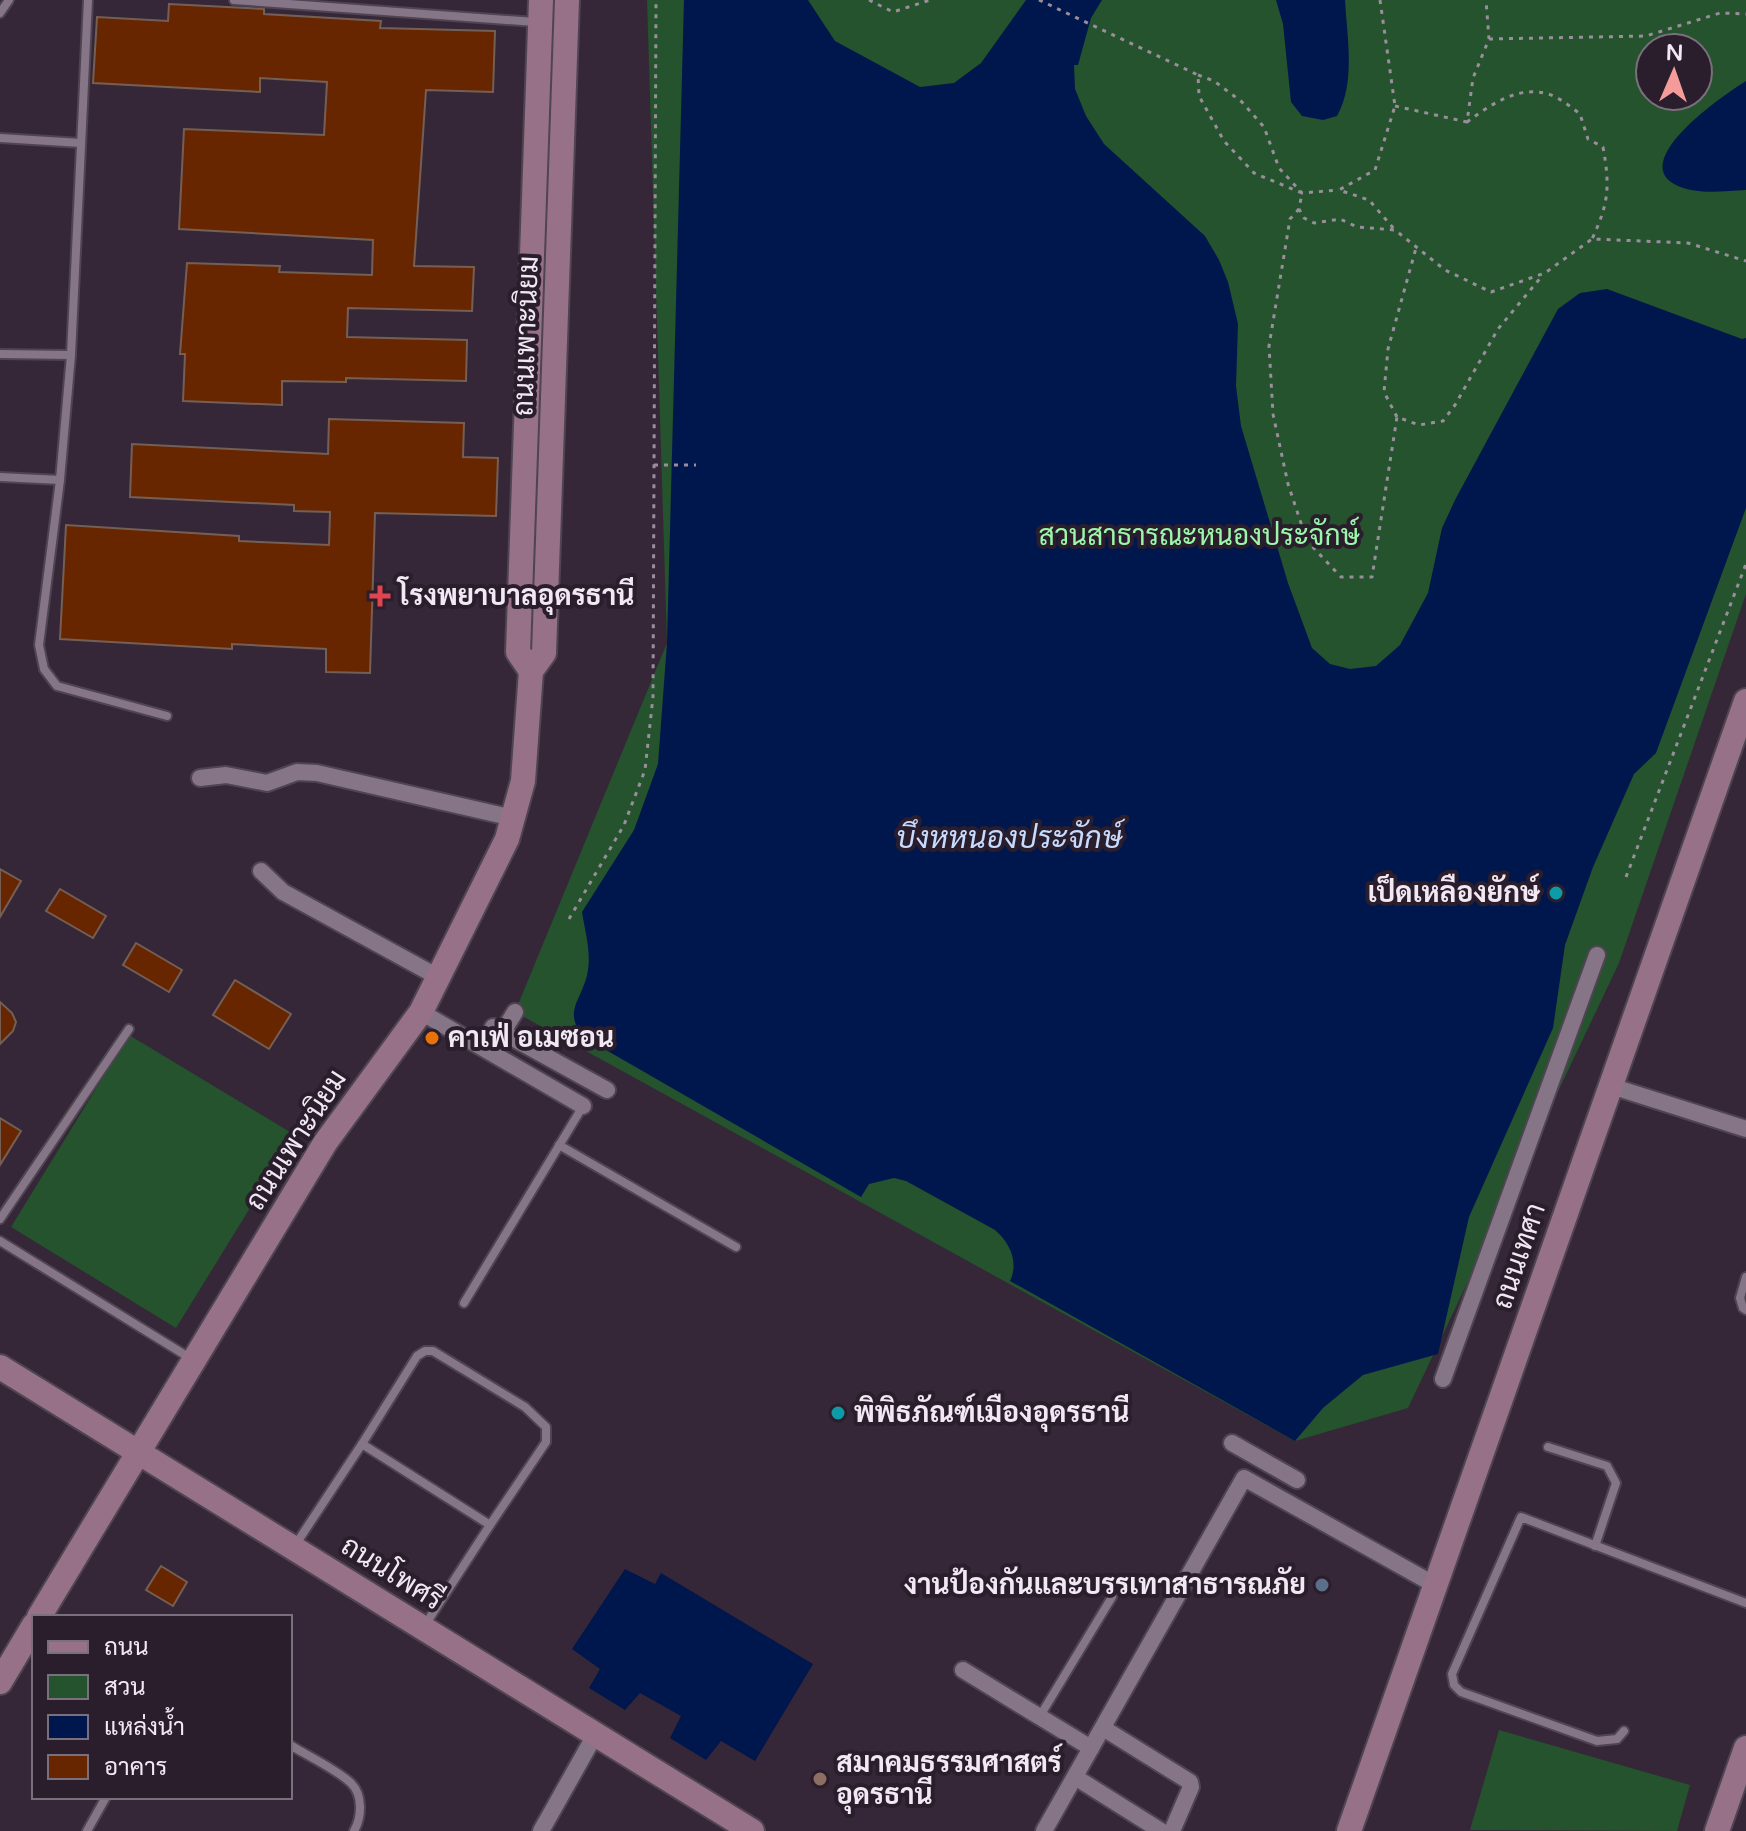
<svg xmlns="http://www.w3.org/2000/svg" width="1746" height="1831" viewBox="0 0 1746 1831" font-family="'Varela Round',Sarabun,sans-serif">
  <rect width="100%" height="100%" fill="#352737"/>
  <g fill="#24532d" fill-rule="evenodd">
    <path d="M647,0h1099v594l-127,369 -211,445 -113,33 -780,-429 152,-369zM1650,48h48v48h-48z"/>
    <path d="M129,1035l166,100 -119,193 -165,-101z"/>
    <path d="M1499,1730l191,55 -13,46 -207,-1z"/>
  </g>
  <g fill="#00174d">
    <path d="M684,0h124l27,41 85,46 34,-4 27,-20 45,-63h76l-11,18 -13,47h-4l1,24 11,27 18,28 101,92 14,24 9,22 10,42 -2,62 5,40 47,157 24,65 18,16 20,5 26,-3 24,-21 28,-52 14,-65 13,-28 103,-191 22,-16 27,-4 135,50 4,-1v170l-90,245 -22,21 -41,93 -28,78 -12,83 -84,189 -31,137 -75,21 -40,33 -28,33 -285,-160c9,-19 0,-38 -15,-51l-89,-49 -12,-3 -25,6 -8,13 -274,-158c-28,-26 -3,-40 1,-69 3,-19 -3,-39 -6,-58l52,-82 24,-66 9,-121z"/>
    <path d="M1276,0h69c2,37 11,83 -8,116l-14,4 -21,-4 -11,-14 -8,-78z"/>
    <path d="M1746,81v109c-21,1 -48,5 -68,-4 -53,-24 47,-92 68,-105z"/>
    <path d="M625,1569l30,15 6,-11 152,91 -58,97 -34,-20 -15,19 -36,-22 11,-22 -41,-23 -15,17 -36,-22 11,-19 -28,-20z"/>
  </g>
  <g fill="#672600" stroke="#755f55" stroke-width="2">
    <path d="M169,4l95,5v5l117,7 -1,7 115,3 -2,61 -67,-2 -12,176 60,1 -2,44 -124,-3 -1,29 120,3 -1,41 -120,-3v4l-64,-1v24l-99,-4 2,-47h-5l7,-91 93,3 -1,6 93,3 1,-35 -194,-11 5,-100 140,6 3,-53 -67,-4v14l-167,-9 4,-66 71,4z"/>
    <path d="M329,419l135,4 -1,34 35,1 -2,58 -121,-3 -5,160 -44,-1v-23l-94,-5v5l-172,-10 6,-114 173,11v5l90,4 1,-33 -36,-1v-6l-164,-8 2,-53 196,10z"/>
    <path d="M0,869l21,12 -21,36z"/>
    <path d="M60,889l46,27 -13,22 -47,-27z"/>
    <path d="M136,943l46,27 -13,22 -46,-27z"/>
    <path d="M235,980l56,34 -22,35 -56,-34z"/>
    <path d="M0,1002l12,11 4,9 -3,9 -13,13z"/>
    <path d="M0,1118l21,13 -21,34z"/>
    <path d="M161,1566l26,16 -14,24 -27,-16z"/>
  </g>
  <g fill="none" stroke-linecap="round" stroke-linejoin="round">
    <defs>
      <g id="lane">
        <path d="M234,0l301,22"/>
        <path d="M0,13l9,-13"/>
        <path d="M0,138l81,5"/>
        <path d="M0,354l71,1"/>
        <path d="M0,477l60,3 11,-125 17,-355"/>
        <path d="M60,480l-21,165 5,24 13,17 110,30"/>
        <path d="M559,1145l177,102"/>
        <path d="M0,1219l129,-190"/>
        <path d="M0,1241l190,117"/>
        <path d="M1746,1277l-6,21 3,10 3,2"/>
        <path d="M464,1303l119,-197"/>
        <path d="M362,1444l55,-88 8,-5h8l92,56 21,20v15l-56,83"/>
        <path d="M1548,1447l59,19 9,17 -21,63"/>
        <path d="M294,1547l68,-103 128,81 -65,100"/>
        <path d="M1040,1716l72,-119"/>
        <path d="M1624,1731l-7,8 -20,2 -136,-49 -7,-7 -2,-11 69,-157 225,86"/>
        <path d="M290,1745c18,11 46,24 61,38 12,12 11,34 3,48"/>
        <path d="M87,1831l19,-34"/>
      </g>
      <g id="street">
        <path d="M200,778l26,-3 41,8 30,-11 20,1 196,45"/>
        <path d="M261,871l22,21 155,85"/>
        <path d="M421,1012l162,94"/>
        <path d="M493,1027l114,63"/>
        <path d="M502,1033l13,-21"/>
        <path d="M1611,1086l135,43"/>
        <path d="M1443,1379l154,-424"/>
        <path d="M1232,1443l65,37"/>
        <path d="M963,1670l128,78"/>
        <path d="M1103,1728l87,54 1,5 -19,44"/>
        <path d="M1075,1777l86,54"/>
        <path d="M541,1831l54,-96"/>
        <path d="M1044,1831l200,-353 191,107"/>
      </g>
      <g id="secondary">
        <path d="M531,671l-13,-19 23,-652"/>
        <path d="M0,1367l752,464"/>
        <path d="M39,1617l286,-474 96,-131 86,-173 16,-58 8,-110 13,-18 23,-653"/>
        <path d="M0,1682l34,-57"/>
        <path d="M1349,1831l397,-1130"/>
        <path d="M1717,1831l29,-83"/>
      </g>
    </defs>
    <use href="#lane" stroke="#4f4451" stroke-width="12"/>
    <use href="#street" stroke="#4f4451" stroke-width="20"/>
    <use href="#secondary" stroke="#4f4451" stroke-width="28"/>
    <g stroke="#9a8e9c" stroke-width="3" stroke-dasharray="4 6" stroke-linecap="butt">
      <path d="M869,0l24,12 37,-12"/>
      <path d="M1039,0l159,75 1,21 25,45 30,32 48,20 -3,16 5,9 10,5 26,-4 17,8 38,3 50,40 46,22 54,-19 47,-34 96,4 58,18"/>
      <path d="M1380,0l15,106 -20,64 -36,20 30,10 26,30"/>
      <path d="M1489,39l157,-3 74,-23 26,1"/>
      <path d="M1198,75l16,6 28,21 22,25 15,41 23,25 37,-3"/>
      <path d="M1395,106l72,16 6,-44 16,-39 -3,-39"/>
      <path d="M1467,122c22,-16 50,-37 81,-28 11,3 23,13 32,20l8,25 15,8c7,39 6,56 -11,92"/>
      <path d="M1299,209l-9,10 -21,127 4,68 15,70 19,57 34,36h31l25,-160 22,8 24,-4 12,-16 43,-76 44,-53"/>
      <path d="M1397,417l-13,-25 4,-43 28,-101"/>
      <path d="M654,465h42"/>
      <path d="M1626,877l120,-313"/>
      <path d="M569,919l55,-94 21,-55 8,-73 3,-697"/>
    </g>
    <use href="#lane" stroke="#857587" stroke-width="8"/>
    <use href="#street" stroke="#857587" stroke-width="16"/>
    <use href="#secondary" stroke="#967188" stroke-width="24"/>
  </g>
  <path fill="#e0444e" stroke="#2a1e2d" stroke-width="3" d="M376 584h8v8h8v8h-8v8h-8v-8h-8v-8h8z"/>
  <g fill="#0f9aa8" stroke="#2a1e2d" stroke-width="3">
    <circle cx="1556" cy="893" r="8"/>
    <circle cx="838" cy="1413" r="8"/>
  </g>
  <circle fill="#e8710a" stroke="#2a1e2d" stroke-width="3" cx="432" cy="1038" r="8"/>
  <circle fill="#5c6f8a" stroke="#2a1e2d" stroke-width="3" cx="1322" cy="1585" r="8"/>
  <circle fill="#8d6e63" stroke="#2a1e2d" stroke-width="3" cx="820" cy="1779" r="8"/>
  <g text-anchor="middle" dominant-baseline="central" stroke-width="8" stroke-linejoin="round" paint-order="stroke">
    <g font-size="28" fill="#f1e8f3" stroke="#2a1e2d">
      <text transform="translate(526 336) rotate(-88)">ถนนเพาะนิยม</text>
      <text transform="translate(296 1140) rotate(-57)">ถนนเพาะนิยม</text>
      <text transform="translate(1519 1256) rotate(-71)">ถนนเทศา</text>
      <text transform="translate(392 1573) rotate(32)">ถนนโพศรี</text>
    </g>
    <g font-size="28" fill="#9df7ab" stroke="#2a1e2d">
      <text x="1199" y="536">สวนสาธารณะหนองประจักษ์</text>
    </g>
    <g font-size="28" font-weight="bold" fill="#f1e8f3" stroke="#2a1e2d" text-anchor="start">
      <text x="398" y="596">โรงพยาบาลอุดรธานี</text>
      <text x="1540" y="893" text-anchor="end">เป็ดเหลืองยักษ์</text>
      <text x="448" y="1038">คาเฟ่ อเมซอน</text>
      <text x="854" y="1413">พิพิธภัณฑ์เมืองอุดรธานี</text>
      <text x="1306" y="1585" text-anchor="end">งานป้องกันและบรรเทาสาธารณภัย</text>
      <text x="836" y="1763">สมาคมธรรมศาสตร์<tspan x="836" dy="32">อุดรธานี</tspan></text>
    </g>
    <g font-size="30" font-style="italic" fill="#c6dbfe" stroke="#2a1e2d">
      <text x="1009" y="838">บึงหหนองประจักษ์</text>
    </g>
  </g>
  <rect x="32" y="1615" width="260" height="184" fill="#2a1e2d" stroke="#7a6f7c" stroke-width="2"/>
  <rect x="48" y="1641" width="40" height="12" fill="#967188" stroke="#7a6f7c" stroke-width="2"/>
  <text x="104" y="1655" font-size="24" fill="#f1e8f3">ถนน</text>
  <rect x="48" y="1675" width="40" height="24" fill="#24532d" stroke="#7a6f7c" stroke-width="2"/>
  <text x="104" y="1695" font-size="24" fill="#f1e8f3">สวน</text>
  <rect x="48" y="1715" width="40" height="24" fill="#00174d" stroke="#7a6f7c" stroke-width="2"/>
  <text x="104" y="1735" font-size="24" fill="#f1e8f3">แหล่งน้ำ</text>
  <rect x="48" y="1755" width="40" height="24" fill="#672600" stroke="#7a6f7c" stroke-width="2"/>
  <text x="104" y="1775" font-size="24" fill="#f1e8f3">อาคาร</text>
  <g transform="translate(1674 72) rotate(2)"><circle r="38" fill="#2a1e2d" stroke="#7a6f7c" stroke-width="2"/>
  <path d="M0-6L14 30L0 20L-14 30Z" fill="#f59b9a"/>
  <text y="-12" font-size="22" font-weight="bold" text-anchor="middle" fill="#f1e8f3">N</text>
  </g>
</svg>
